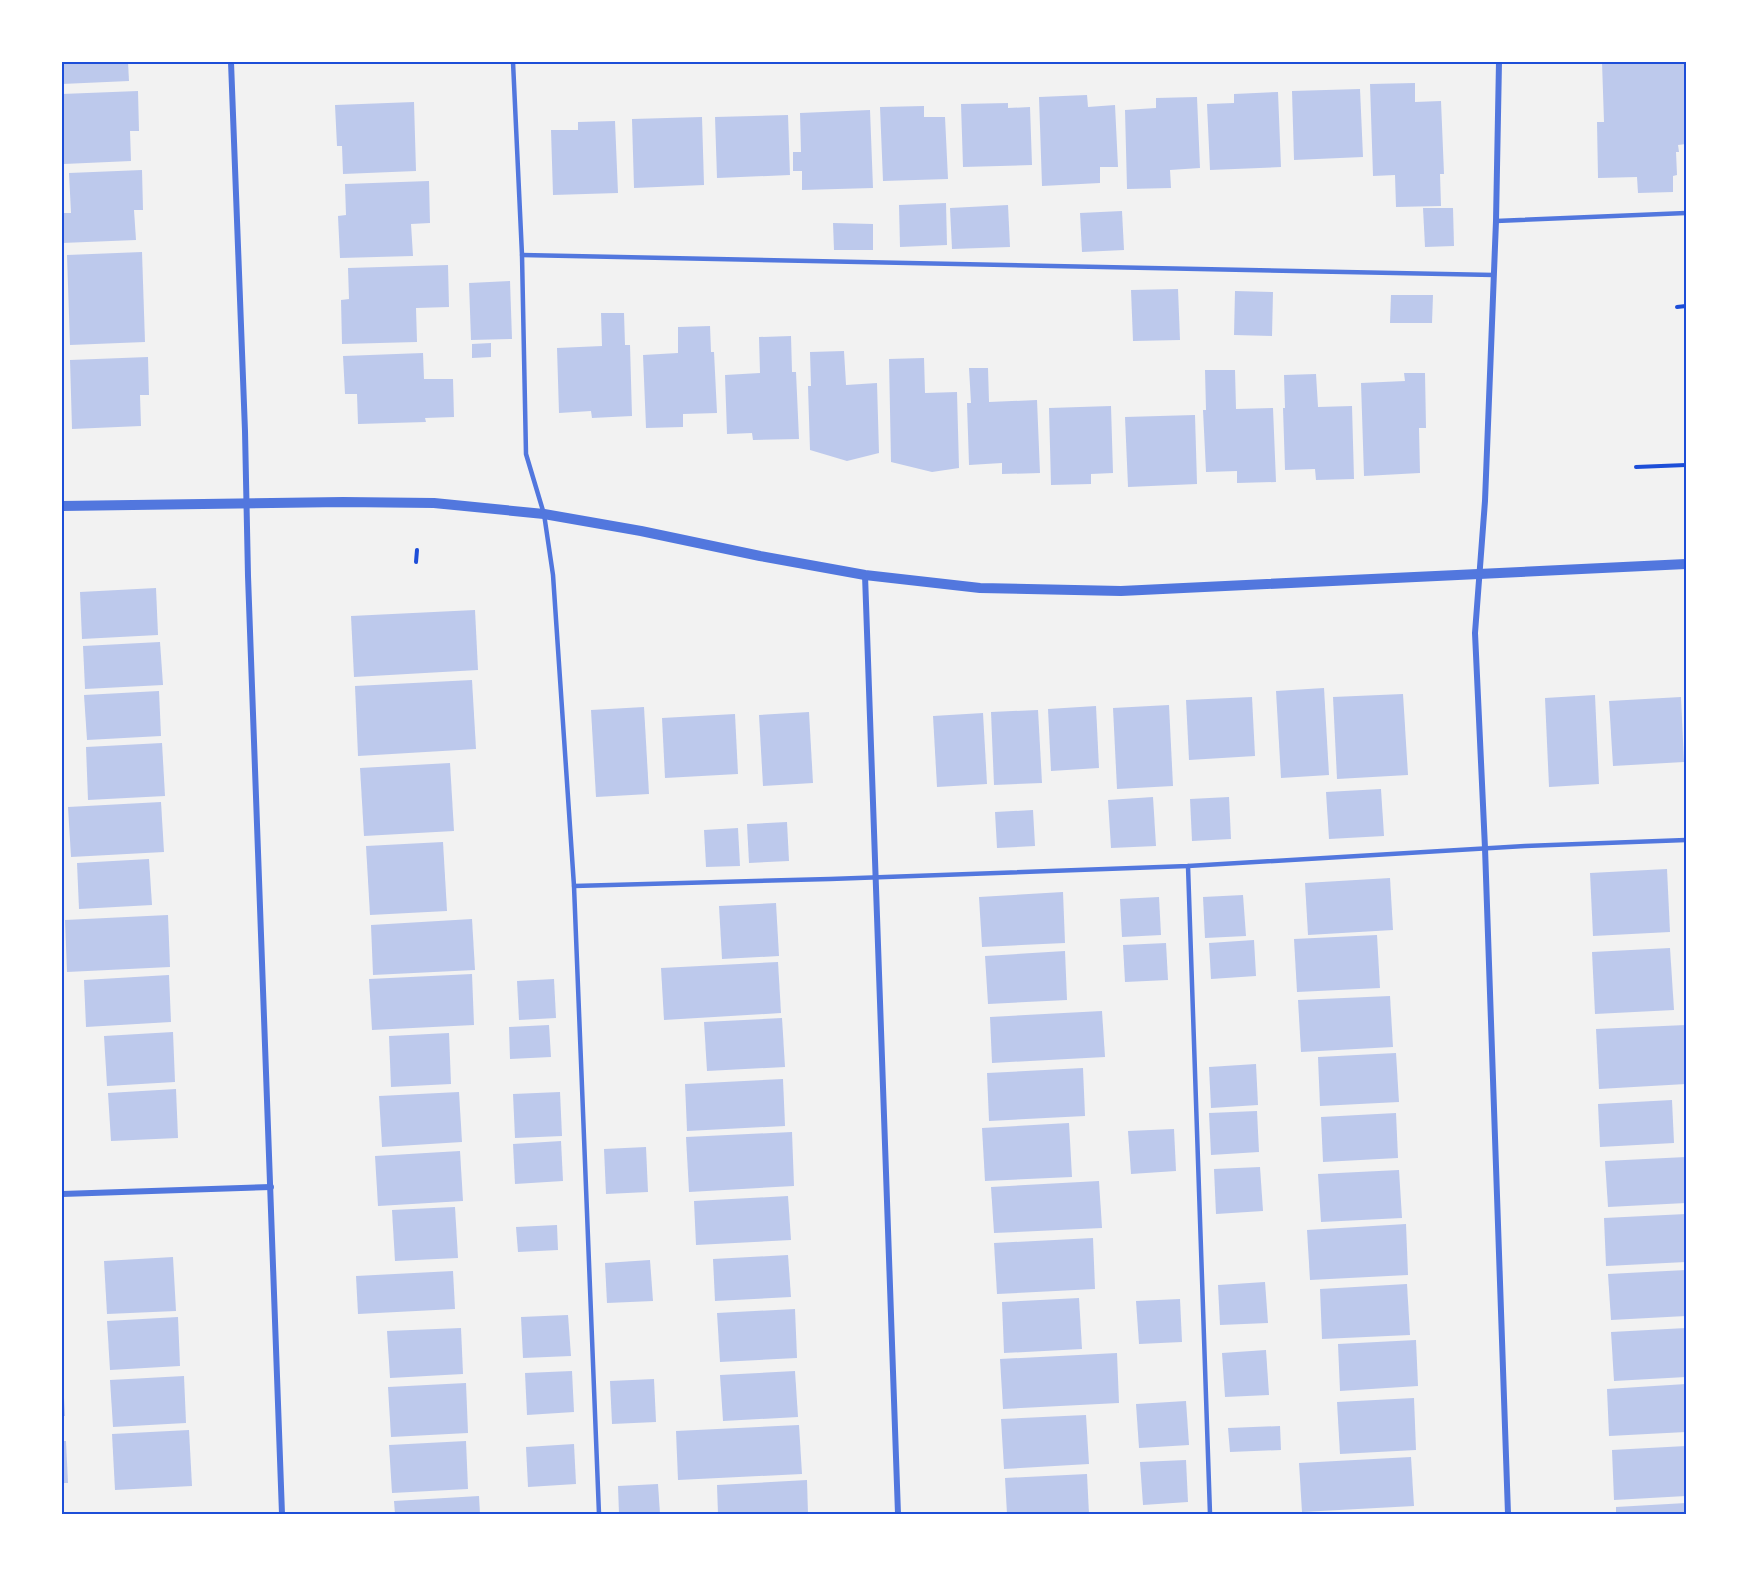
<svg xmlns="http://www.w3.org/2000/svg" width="1748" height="1576" viewBox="0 0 1748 1576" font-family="'Noto Serif',serif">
  <rect width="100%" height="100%" fill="#f2f2f2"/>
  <g fill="#bdc9ec">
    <path d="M62,62h66l1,19 -67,3z"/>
    <path d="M1602,62h84v82l-8,1 1,7h-3l1,23 -4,1v16l-35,1 -1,-16 -39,1 -1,-56h7z"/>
    <path d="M1415,83v19l26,-1 3,73h-4l1,32 -45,1 -1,-32 -22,1 -3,-92z"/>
    <path d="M1360,89l3,68 -69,3 -2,-69z"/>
    <path d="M138,91l1,40h-9l1,30 -67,3 -2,-70z"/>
    <path d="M1278,92l3,75 -71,3 -3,-66 27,-1v-9z"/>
    <path d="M1087,95l1,12 27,-2 3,62h-18v16l-58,3 -3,-89z"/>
    <path d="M1197,97l3,71 -30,2 1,18 -44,1 -2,-79 31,-2v-10z"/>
    <path d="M414,102l2,69 -73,3 -1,-28h-5l-2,-41z"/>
    <path d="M1008,103v5l22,-1 2,58 -69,2 -2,-63z"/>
    <path d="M924,106v11h21l3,62 -65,2 -3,-74z"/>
    <path d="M870,110l3,78 -71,2v-19h-9v-19h8l-1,-39z"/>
    <path d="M788,115l2,60 -73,3 -2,-61z"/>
    <path d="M702,117l2,68 -70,3 -2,-69z"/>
    <path d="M615,121l3,72 -65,2 -2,-65h27v-8z"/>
    <path d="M142,170l1,40h-9l2,30 -74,3v-30h9l-2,-40z"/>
    <path d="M429,181l1,42 -19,1 2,32 -73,2 -2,-42 8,-1 -1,-31z"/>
    <path d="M946,203l1,42 -47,2 -1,-42z"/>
    <path d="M1008,205l2,42 -58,2 -2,-41z"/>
    <path d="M1423,208h30l1,38 -29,1z"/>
    <path d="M1122,211l2,39 -42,2 -2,-39z"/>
    <path d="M833,223l40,1v26h-39z"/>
    <path d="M142,252l3,90 -75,3 -3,-90z"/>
    <path d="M448,265l1,42 -33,1 1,34 -75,2 -1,-44 8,-1 -1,-31z"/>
    <path d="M510,281l2,58 -41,1 -2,-57z"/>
    <path d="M1178,289l2,51 -47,1 -2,-51z"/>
    <path d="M1235,291l38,1 -1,44 -38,-1z"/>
    <path d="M1391,295h42l-1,28h-42z"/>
    <path d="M601,313h23l1,32h5l2,71 -40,2 -1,-7 -32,2 -2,-65 45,-2z"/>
    <path d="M710,326l1,26h3l3,61 -34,1v13l-37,1 -3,-73 35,-2v-26z"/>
    <path d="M791,336l1,36h4l3,67 -46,1 -1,-7 -25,1 -2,-59 35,-2 -1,-36z"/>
    <path d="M491,343v14l-19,1v-14z"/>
    <path d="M844,351l2,34 31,-2 2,70 -32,8 -37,-11 -2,-64h3l-1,-34z"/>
    <path d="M423,353l1,26h29l1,38 -29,1 1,4 -68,2 -1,-30h-12l-2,-38z"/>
    <path d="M148,357l1,38h-9l1,31 -69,3 -2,-69z"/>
    <path d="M924,358l1,35 32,-1 2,76 -27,4 -41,-10 -2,-103z"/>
    <path d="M969,368h19l1,34 48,-2 3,73 -38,1v-11l-33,2 -2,-62h4z"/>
    <path d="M1205,370h30l1,39 37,-1 3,74 -39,1v-12l-31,1 -3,-62h3z"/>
    <path d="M1404,373h21l1,55h-7l1,45 -56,3 -3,-93 44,-2z"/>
    <path d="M1316,374l2,33 34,-1 2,73 -38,1 -1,-11 -30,1 -2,-62h2l-1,-33z"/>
    <path d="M1111,406l2,67 -22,1v10l-40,1 -2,-77z"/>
    <path d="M1195,415l2,69 -69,3 -3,-70z"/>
    <path d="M156,588l2,47 -76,4 -2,-47z"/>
    <path d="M475,610l3,60 -124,7 -3,-61z"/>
    <path d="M160,642l3,43 -78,4 -2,-43z"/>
    <path d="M472,680l4,69 -118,7 -3,-70z"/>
    <path d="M1324,688l5,87 -48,3 -5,-87z"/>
    <path d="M159,691l2,45 -74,4 -3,-45z"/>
    <path d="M1403,694l5,81 -71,4 -4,-82z"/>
    <path d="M1595,695l4,89 -50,3 -4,-89z"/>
    <path d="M1252,697l3,59 -66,4 -3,-60z"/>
    <path d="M1681,697l3,65 -71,4 -4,-65z"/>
    <path d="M1169,705l4,81 -56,3 -4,-81z"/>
    <path d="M1096,706l3,62 -48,3 -3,-62z"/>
    <path d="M644,707l5,87 -53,3 -5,-87z"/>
    <path d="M1038,710l4,73 -48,2 -3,-73z"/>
    <path d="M809,712l4,71 -50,3 -4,-71z"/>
    <path d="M983,713l4,71 -50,3 -4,-71z"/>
    <path d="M735,714l3,60 -73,4 -3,-60z"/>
    <path d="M162,743l3,53 -77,4 -2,-53z"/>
    <path d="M450,763l4,68 -90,5 -4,-68z"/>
    <path d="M1381,789l3,47 -55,3 -3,-47z"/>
    <path d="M1153,797l3,49 -45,2 -3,-48z"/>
    <path d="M1229,797l2,42 -39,2 -2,-42z"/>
    <path d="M161,802l3,50 -93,5 -3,-50z"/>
    <path d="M1033,810l2,36 -38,2 -2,-36z"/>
    <path d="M787,822l2,39 -40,2 -2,-39z"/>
    <path d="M738,828l2,38 -34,1 -2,-37z"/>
    <path d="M443,842l4,69 -77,4 -4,-69z"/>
    <path d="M149,859l3,46 -73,4 -2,-46z"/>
    <path d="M1667,869l3,63 -77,4 -3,-63z"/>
    <path d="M1390,878l3,52 -85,5 -3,-52z"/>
    <path d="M1063,892l2,51 -83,4 -3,-50z"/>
    <path d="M1243,895l3,41 -41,2 -2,-41z"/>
    <path d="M1159,897l2,38 -39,2 -2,-38z"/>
    <path d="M776,903l3,53 -57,3 -3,-53z"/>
    <path d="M168,915l2,52 -103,5 -2,-52z"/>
    <path d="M472,919l3,51 -102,5 -2,-50z"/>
    <path d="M1377,935l3,53 -83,4 -3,-53z"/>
    <path d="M1254,940l2,36 -45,3 -2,-36z"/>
    <path d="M1166,943l2,37 -43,2 -2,-37z"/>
    <path d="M1670,948l4,62 -79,4 -3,-62z"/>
    <path d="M1065,951l2,49 -79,4 -3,-48z"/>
    <path d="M778,962l3,51 -117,7 -3,-52z"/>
    <path d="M472,974l2,51 -102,5 -3,-51z"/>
    <path d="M169,975l2,47 -85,5 -2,-47z"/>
    <path d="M554,979l2,39 -37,2 -2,-39z"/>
    <path d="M1390,996l3,51 -92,5 -3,-52z"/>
    <path d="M1102,1011l3,46 -113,6 -2,-46z"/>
    <path d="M782,1018l3,49 -78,4 -3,-49z"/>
    <path d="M549,1025l2,32 -41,2 -1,-32z"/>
    <path d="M1686,1025v59l-87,5 -3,-60z"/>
    <path d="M173,1032l2,50 -68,4 -3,-50z"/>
    <path d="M449,1033l2,51 -60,3 -2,-51z"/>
    <path d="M1396,1053l3,49 -79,4 -2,-49z"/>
    <path d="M1256,1064l2,41 -47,3 -2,-41z"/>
    <path d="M1083,1068l2,48 -96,5 -2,-48z"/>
    <path d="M783,1079l2,47 -98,5 -2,-47z"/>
    <path d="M176,1089l2,49 -67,3 -3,-48z"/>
    <path d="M459,1092l3,50 -80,5 -3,-51z"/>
    <path d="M560,1092l2,44 -47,2 -2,-44z"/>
    <path d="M1672,1100l2,43 -74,4 -2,-43z"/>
    <path d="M1257,1111l2,41 -48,3 -2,-42z"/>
    <path d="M1396,1113l2,45 -75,4 -2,-45z"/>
    <path d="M1069,1123l3,54 -87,4 -3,-53z"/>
    <path d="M1174,1129l2,42 -45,3 -3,-43z"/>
    <path d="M792,1132l2,54 -105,6 -3,-55z"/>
    <path d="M561,1141l2,40 -48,3 -2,-40z"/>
    <path d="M646,1147l2,45 -42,2 -2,-45z"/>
    <path d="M460,1151l3,50 -85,5 -3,-50z"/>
    <path d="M1686,1157v46l-78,4 -3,-46z"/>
    <path d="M1260,1167l3,44 -47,3 -2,-45z"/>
    <path d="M1399,1170l3,48 -81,4 -3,-48z"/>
    <path d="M1099,1181l3,47 -108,5 -3,-46z"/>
    <path d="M788,1196l3,44 -95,5 -2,-44z"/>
    <path d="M455,1207l3,51 -63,3 -3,-51z"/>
    <path d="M1686,1214v48l-80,4 -2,-48z"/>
    <path d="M1406,1224l2,51 -98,5 -3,-50z"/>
    <path d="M557,1225l1,25 -40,2 -2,-25z"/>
    <path d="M1093,1238l2,51 -98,5 -3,-51z"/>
    <path d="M788,1255l3,42 -76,4 -2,-42z"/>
    <path d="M173,1257l3,54 -69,3 -3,-53z"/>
    <path d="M650,1260l3,41 -46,2 -2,-40z"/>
    <path d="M1686,1270v46l-75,4 -3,-46z"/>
    <path d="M453,1271l2,38 -97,5 -2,-38z"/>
    <path d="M1265,1282l3,41 -48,2 -2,-40z"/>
    <path d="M1407,1284l3,51 -88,4 -2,-50z"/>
    <path d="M1079,1298l3,51 -78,4 -2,-51z"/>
    <path d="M1180,1299l2,43 -43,2 -3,-43z"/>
    <path d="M795,1309l2,49 -77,4 -3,-49z"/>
    <path d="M568,1315l3,41 -48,2 -2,-41z"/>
    <path d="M178,1317l2,49 -70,4 -3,-49z"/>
    <path d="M461,1328l2,46 -73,4 -3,-47z"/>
    <path d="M1686,1328v49l-72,4 -3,-49z"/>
    <path d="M1416,1340l2,46 -78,5 -2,-47z"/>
    <path d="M1266,1350l3,45 -44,2 -3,-44z"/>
    <path d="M1117,1353l2,50 -116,6 -3,-50z"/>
    <path d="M572,1371l2,41 -47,3 -2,-42z"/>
    <path d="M795,1371l3,46 -75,4 -3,-46z"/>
    <path d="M184,1376l2,47 -73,4 -3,-47z"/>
    <path d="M654,1379l2,43 -44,2 -2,-43z"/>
    <path d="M63,1380l2,36h-3v-35z"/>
    <path d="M466,1383l2,50 -77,4 -3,-50z"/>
    <path d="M1686,1384v48l-77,4 -2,-47z"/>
    <path d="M1414,1398l2,52 -76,4 -3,-52z"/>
    <path d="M1186,1401l3,44 -50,3 -3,-44z"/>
    <path d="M1086,1415l3,49 -85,5 -3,-50z"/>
    <path d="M799,1425l3,49 -124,6 -2,-49z"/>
    <path d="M1280,1426l1,24 -51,2 -2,-24z"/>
    <path d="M189,1430l3,56 -77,4 -3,-56z"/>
    <path d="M62,1441h4l2,42h-6z"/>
    <path d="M466,1441l2,48 -76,4 -3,-48z"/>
    <path d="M574,1444l2,40 -48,3 -2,-40z"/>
    <path d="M1686,1446v50l-72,4 -2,-50z"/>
    <path d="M1411,1457l3,49 -112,6 -3,-49z"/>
    <path d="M1186,1460l2,42 -45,3 -3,-43z"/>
    <path d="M1087,1474l2,40h-82l-2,-36z"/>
    <path d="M807,1480l1,34h-90l-1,-29z"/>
    <path d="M658,1484l2,30h-41l-1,-28z"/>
    <path d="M479,1496l1,18h-85l-1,-13z"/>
    <path d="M1686,1503v11h-70v-7z"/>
  </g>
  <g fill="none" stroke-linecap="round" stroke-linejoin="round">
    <g stroke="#1d4ed8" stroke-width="4">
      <path d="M1677,307l9,-1"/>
      <path d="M1636,467l50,-2"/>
      <path d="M416,562l1,-12"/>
    </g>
    <g stroke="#5277de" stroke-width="4.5">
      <path d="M513,62l9,193 4,199 18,60 9,61 21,311 25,628"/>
      <path d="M1496,221l190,-8"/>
      <path d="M522,255l972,20"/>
      <path d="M1188,866l22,648"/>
      <path d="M574,886l256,-7 358,-13 337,-20 161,-6"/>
    </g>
    <g stroke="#5277de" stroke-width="6">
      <path d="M231,62l14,369 3,145 34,938"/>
      <path d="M1499,62l-3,159 -11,280 -10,132 10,215 23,666"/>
      <path d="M865,575l33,939"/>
      <path d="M62,1194l209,-7"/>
    </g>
    <path stroke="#5277de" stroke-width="10" d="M62,506l281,-4 91,1 110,11 97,17 119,25 105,19 115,13 141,3 565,-27"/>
  </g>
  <rect width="1748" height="1576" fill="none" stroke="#ffffff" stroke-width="126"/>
  <rect x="63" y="63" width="1622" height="1450" fill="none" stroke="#1d4ed8" stroke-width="2"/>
</svg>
